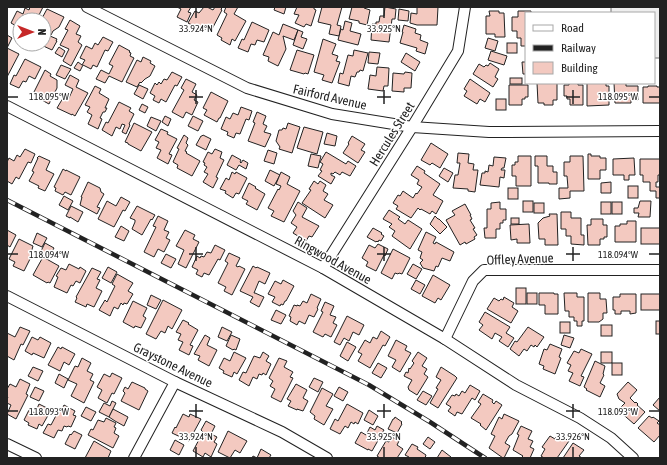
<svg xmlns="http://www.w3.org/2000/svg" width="667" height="465" viewBox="0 0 667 465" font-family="'Asap Condensed',sans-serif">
  <rect width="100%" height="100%" fill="#fff"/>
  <path fill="#eee" stroke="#6f6f6f" d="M611,7h49v51h-6v-45h-43z"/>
  <g fill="#f3c9c0" stroke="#222">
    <path d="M30,7h13l-4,8 -3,-1 -3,6h-13v8l-9,-5 6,-12 6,3 2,-6 4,2z"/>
    <path d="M177,7h14l-3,5 3,1 -4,9 -10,-5 4,-8z"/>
    <path d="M204,7h3l6,3 2,-3h7l-1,3h1l-11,21 -5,-3 -2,3 -16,-8 7,-12 4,2z"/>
    <path d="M226,7h12l-4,7 12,7 -11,20 -3,-2 -2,6 -9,-5 1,-2 -5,-3 10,-21 -3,-2z"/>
    <path d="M275,7h11l-2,7 -10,-4z"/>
    <path d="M297,7h17v2l2,1 -5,16 -5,-2 -2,3 -9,-4 4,-8 -5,-1z"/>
    <path d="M322,7h20l-5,18 4,1 -2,10 -10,-2 2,-9 -13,-3z"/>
    <path d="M352,7h12v1l6,2 -3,15 -8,-2v-2l-10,-2z"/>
    <path d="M385,7l11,2 -1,10h-3l-3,23 -18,-2 1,-16h4v-2h3l1,-6h4z"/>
    <path d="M417,7h21l-1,18h-20l-7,-2 1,-10 6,1z"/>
    <path d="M47,9l17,8 -5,10 -6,4 -2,4 -7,-4v-11h-3z"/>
    <path d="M399,9l10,2 -1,10 -10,-1z"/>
    <path d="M489,11h10v2h5l1,24h-10v-3h-9v-18h4z"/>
    <path d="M518,11h13v2h-5v33h-5v-8h-4v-7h-5v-14h6z"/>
    <path d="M70,20l10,6 -4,8 5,2 -3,6 4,3 -11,21 -8,-5 6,-12 -9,-4 8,-15 -3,-1z"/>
    <path d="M345,21l7,2 -2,8 11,3 -3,11 -20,-5 3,-11 2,1z"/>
    <path d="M252,22l17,8 -5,12 -7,-2 -2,5 -4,-1 -3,8 -10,-4 4,-9 2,1z"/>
    <path d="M283,24l15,6 -4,10 -11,-4 3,13 -8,17 -10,-5 1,-4 -6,-2 10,-23 6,3z"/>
    <path d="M404,25l12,4 -1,4 6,2 -1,5 8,3 -3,11 -9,-3 1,-3 -17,-5 3,-11h-1z"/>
    <path d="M298,30l5,2 -2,5 6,2 -4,10 -10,-4z"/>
    <path d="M7,35l5,3 -5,10 12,6 -12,23z"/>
    <path d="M44,36l3,2 1,-2 1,1 1,-1 7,3 -1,2h1l-5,9 -13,-6h5z"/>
    <path d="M103,37l10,5 -5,9 -3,-1 -8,17 -4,-2 -2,4 -8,-4 -3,6 -6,-3 4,-6 4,3 3,-5 -5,-2 6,-12 6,3 3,-6 3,2z"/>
    <path d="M488,38l10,3 -3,10 -10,-3z"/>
    <path d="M323,39l13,5 -4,10 6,2 -2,5 4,1 -8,21 -10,-3 2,-5 -10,-3z"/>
    <rect x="507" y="43" width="10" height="10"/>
    <path d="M119,45l11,6 -1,1 2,1 -1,3 4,2 -12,24 -13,-6 -4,7 -9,-4 5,-9 8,4 4,-8 -4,-2z"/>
    <path d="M59,47l6,4 -3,6 -7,-4z"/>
    <path d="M297,50l17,5 -6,19 -3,-1 -1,1 -14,-4z"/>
    <path d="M354,50l14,3 -5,18 -3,-1 -1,2h-2l-2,5 -4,-1 -2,10 -11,-3 2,-10 3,1 5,-19 5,1z"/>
    <path d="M491,51l16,5 -3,9 -16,-5z"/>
    <path d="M369,52l11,1 -2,11 -10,-1z"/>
    <path d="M406,53l14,9 -5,9 -14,-9z"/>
    <path d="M143,57l8,4 -1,2 5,3 -5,10 -5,3 -4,4 -1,-1 -3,5 -11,-5 11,-22 4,2z"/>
    <path d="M25,59l16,8 -6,12 -6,-3 -3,6 -3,-1 -4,7 -9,-4 4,-9 2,1z"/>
    <path d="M522,62h4v12h-3z"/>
    <path d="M490,63l9,6 -4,8 3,2 -5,8 -20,-13 6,-10 5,3 2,-2 2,1z"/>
    <path d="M61,65l10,4 -6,10 -9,-4z"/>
    <path d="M377,67l12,1 -1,18h-4l-1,5 -15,-2 2,-14 6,1z"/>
    <path d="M45,70l6,4 -1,2 7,4v8l-8,16 -11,-6 2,-4 -6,-2z"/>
    <path d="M172,72l10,5 -5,9 -2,-1 -9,17 -5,-3 -2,4 -6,-3 2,-4 -5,-3 5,-10 2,2 2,-3 2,2 3,-5 3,1z"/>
    <path d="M405,72l7,1 -1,15h-7v4l-12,-1 1,-18 11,1z"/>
    <path d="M70,75l9,5 -3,7 12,6 -13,23 -3,-2v1l-15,-7 6,-10 5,2 5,-11 -8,-4z"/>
    <rect x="510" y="78" width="12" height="6"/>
    <path d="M186,79l10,5 -4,8 5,3 -3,5 4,2 -6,13 -6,-3 -3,6 -11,-6 12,-22 -3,-2z"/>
    <path d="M470,79l20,14 -5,9 -5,-3 -3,5 -13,-8 3,-5 -3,-2z"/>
    <path d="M537,83h20v17h-4v5h-9v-2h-6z"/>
    <path d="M569,83h9v2h5v20h-13v-6h-3v-3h-3v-11h5z"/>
    <path d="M587,83h19v3h3v19l-22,1z"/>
    <path d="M614,83h12v3h12v14h-7v3h-16z"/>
    <path d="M139,85l9,4 -5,10 -9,-5z"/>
    <path d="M509,85h19v12h-3v2h-3v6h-13z"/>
    <path d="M95,86l6,3 -2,4 10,6 -4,9h2l-2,4h-2l-3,6 2,1 -4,10 -10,-5 4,-9 -5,-3 3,-5 -5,-2z"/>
    <path d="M648,86h9v1h3v16h-17v-16h5z"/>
    <path d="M211,92l17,9 -8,17h-1l-2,4 -13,-7 3,-5 -4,-2z"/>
    <rect x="496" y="99" width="10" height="11"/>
    <path d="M119,102l12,6 -2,3 5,3 -5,10 1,1 -4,9 -4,-2 3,-7 -3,-1 -2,5 -4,-2 -4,9 -10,-6 4,-8 2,1z"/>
    <path d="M142,104l6,3 -3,6 -6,-3z"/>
    <path d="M241,107l11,4 -3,9 -3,-1 -6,15 -4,-1 -2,5 -7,-3 1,-3 -7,-3 5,-12 4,2 3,-6 5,2z"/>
    <path d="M257,112l9,4 -3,8 4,2 -3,6 7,2 -6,13 -17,-6 7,-18 -2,-1z"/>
    <path d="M165,116l6,3 -3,7 -6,-4z"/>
    <path d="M193,116l10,5 -5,10 -10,-5z"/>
    <path d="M151,117l10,4 -5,10 -9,-5z"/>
    <path d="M134,123l18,9 -11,19 -13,-7v-1l-3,-1z"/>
    <path d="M288,123l12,4 -8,26 -13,-4 1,-2 -4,-6 3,-11h3l1,-2 3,1z"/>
    <path d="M304,127l19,5 -6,22 -20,-6z"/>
    <path d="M161,129l7,3 -1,2 10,5 -8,15 3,1 -4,9 -11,-6 4,-8 -5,-2 3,-6 -4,-2z"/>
    <path d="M327,133l10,3 -2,10 -11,-2z"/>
    <path d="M184,135l4,3 -2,5 2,2 -3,6 2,1 -1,1 14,8 -8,15 -15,-8 1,-3 -5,-3 6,-13 -2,-1z"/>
    <path d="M203,135l8,4 -5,11 -10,-5 5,-9h1z"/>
    <path d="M352,136l13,8 -4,6 4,2 -7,11 -15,-10 6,-9 -1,-1z"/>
    <path d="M431,143l17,11 -8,14 -8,-5 -2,2 -9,-5z"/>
    <path d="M25,149l10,5 -4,9 -3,-1 -9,17 -3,-2 -4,7 -5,-3v-19l2,-4 5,3 3,-6 3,2z"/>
    <path d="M215,149l7,3 -2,6 4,2 -8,17 2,1 -5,10 -10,-6 5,-8 -4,-2 3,-5 -3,-2 1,-2 -2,-1 5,-10 4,2z"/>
    <path d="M268,150l9,3 -3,11 -10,-3z"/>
    <path d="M326,152l20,12 2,-3 8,5 -6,10 -8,-4 -2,3 -5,-3 -2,2 -2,-1v2l4,2 -4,7 -13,-8 4,-5 -2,-1 3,-6 -3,-2z"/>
    <path d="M458,153l11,1 -1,9 6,1 -1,6h5l-3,22 -7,-1v-2l-15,-1 2,-13h3l2,-12h-3z"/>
    <path d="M311,154l10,2 -3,12 -10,-2z"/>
    <path d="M588,154h3v2h9v2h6v12h-6v9h-12z"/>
    <path d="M232,155l9,5 -1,2 1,1 2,-3 5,3 -2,6 -7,-4 -3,5 -9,-5z"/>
    <path d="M39,156l11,5 -4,9 8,4 -9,17 -7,-3 1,-2 -10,-5 5,-9 -2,-1 6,-13h-1z"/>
    <path d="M518,156h13v30h-15v-10h-4v-11h3v-3h3z"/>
    <path d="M535,156h12v10h6v6h4v12h-8v-1h-11v-17h-3z"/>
    <path d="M570,156h13l1,35h-14v7l-11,1v-11h9l-1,-12h-3v-14h6z"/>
    <path d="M494,157l12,1 -2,10h-2l-1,2h4l-1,8 -4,-1 -1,10 -19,-2 2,-12h3v-2l3,1 1,-7 4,1z"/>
    <path d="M634,158l1,17h-6v5h-5v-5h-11v-16z"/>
    <path d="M640,159h20v16h-2v7h-2v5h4v11h-4v-7h-6v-9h-7v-7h-3z"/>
    <path d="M417,166l8,5 -1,2 16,11 -7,11 10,6 -7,13 -4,-3 -2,3 -9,-5 -1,1 -2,-2 -7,10 -15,-9 2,-3 -5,-3 5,-8 2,1 3,-5 10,7 3,-5 1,1 5,-7 -5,-3 2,-4 -8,-5z"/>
    <path d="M444,168l9,5 -5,9 -9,-6z"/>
    <path d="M63,169l3,2v-1l14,7 -9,18 -6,-3 -2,3 -8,-4 1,-3 -2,-1z"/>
    <path d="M270,170l10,5 -6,11 -9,-5z"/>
    <path d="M232,172l3,2 1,-2 11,6 -8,16 -3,-1 -3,5 -8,-5 1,-2 -6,-2 6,-11 3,2z"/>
    <path d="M281,172l9,5 -3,7 13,7 -16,31 -13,-6 3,-5 -6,-3 10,-19 1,1 2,-4 -5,-2z"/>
    <path d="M314,181l4,3 2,-3 6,4 -3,6 5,3 -4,6 9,5 -8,13 -23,-15 9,-13 -2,-1z"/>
    <path d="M88,182l12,6 1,4 3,2 -7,13 3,1 -3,6 -17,-9 2,-8h-1z"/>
    <path d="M611,182v11h-10v-10z"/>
    <path d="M249,183l7,4 -1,1 10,6 -8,16 -11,-6 2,-3 -6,-3z"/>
    <rect x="628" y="186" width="10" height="12"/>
    <rect x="508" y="188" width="10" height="11"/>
    <path d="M64,196l9,5 -5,9 -9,-5z"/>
    <path d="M121,197l9,5 -5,9 -2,-1 -9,17 -16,-8 9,-18 9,5z"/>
    <rect x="523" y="201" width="10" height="11"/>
    <path d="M640,201h11l-1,16h-12l1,-4h-5v-5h4z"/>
    <path d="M298,202l9,6 -5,9 17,9 -7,11 -3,-1 -3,5 -13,-8 4,-6 -6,-4 5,-8 -3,-4z"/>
    <path d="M500,202v7h6v11h-3v3h-3v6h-4v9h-11l-1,-10h3v-19h4v-6z"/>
    <rect x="601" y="202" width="10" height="12"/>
    <rect x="612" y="202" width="10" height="12"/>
    <rect x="534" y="203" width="10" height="10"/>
    <path d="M465,204l6,11h-1l2,4 -2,1 5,8 -2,1 4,6 -3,2 1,2 -9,5 -1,-2 -5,3 -14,-25 9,-5 -3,-4z"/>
    <path d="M71,206l12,6 -5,10 -8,-5v1l-4,-2z"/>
    <path d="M137,206l18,9 -3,5 -1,-1 -9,16 -10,-6 3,-7v-2l-5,-2z"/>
    <path d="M389,210l11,7 -2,2 7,5 3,-4 14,9 -12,20 -18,-13 3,-5 -6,-4 3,-3 -9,-5z"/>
    <path d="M561,212h10v6h10v17h3v10l-13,-1v-8h-5v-7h-5z"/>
    <path d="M549,214h8l1,31h-13v-6h-6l-1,-16 5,-5 7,-2z"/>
    <path d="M158,216l10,5 -4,9 5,2 -3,6 4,2 -6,12 -6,-3 -4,8 -10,-5 12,-25 -3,-1z"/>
    <path d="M435,216l3,3h1l8,8 -7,7 -10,-10z"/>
    <rect x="511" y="218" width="8" height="6"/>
    <path d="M591,219h12v6h4v12h-3v2h-4v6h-12l-1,-20h4z"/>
    <path d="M627,221h9v21h-21v-16h5v-2h7z"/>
    <path d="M529,224l1,19h-13v-4l-6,1 -1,-15z"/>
    <path d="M121,226l8,5 -5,10 -9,-4z"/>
    <path d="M373,228l9,5 -1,1 3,2 -3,5 -2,-1 -1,2 -1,-1 -1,1 -9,-5z"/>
    <rect x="641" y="228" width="19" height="16"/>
    <path d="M7,230l9,5 -6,12 -3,-2z"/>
    <path d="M185,230l10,5 -2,4 6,3 -13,26 -8,-4 6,-14 -8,-4z"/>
    <path d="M426,232l10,5 -3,6 2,1 1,-2 18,10 -4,9 -8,-3 -4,9 -2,-1 -2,5 -11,-3 -3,-5 3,-3 -3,-2 2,-6 -4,-2z"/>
    <path d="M37,233l10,5 -5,9 -9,-4z"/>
    <path d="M19,239l14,7 -2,7 1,2 -8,16 -11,-5 2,-4 -6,-3z"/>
    <path d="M45,243l9,5 -5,9 -9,-4z"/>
    <path d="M378,244l10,5 -3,7 -1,-1 -8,16 -10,-5 2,-4 -6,-4 7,-13 6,3z"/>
    <path d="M215,245l10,5 -5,10 -2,-1 -9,16 -5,-2 -2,4 -6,-3 2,-4 -6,-3 5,-11 3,2 1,-2 3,1 3,-5 4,1z"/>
    <path d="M393,249l17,9 -8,16 -3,-1 -1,1 -3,-1 -3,6 -11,-6z"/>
    <path d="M229,253l11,5 -4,8 2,1 1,-1 6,3 -13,26 -8,-4 2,-4 -8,-4 10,-20 -3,-2z"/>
    <path d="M166,254l10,5 -5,9 -10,-5z"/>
    <path d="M43,257l16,9 -9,17 -2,-1 -1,1 -14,-8z"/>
    <path d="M69,264l10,5 1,-2 6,4 -6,12 -4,-2 -3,5 -2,-1 -4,8 -13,-6 4,-10 -2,-1 5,-8 5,2z"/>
    <path d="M413,264l9,5 -6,10 -9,-5z"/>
    <path d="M253,266l3,2 1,-1 13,6 -5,11 -6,-3 -5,12h1l9,4 -5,10 -9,-5 3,-5 -13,-6z"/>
    <path d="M108,267l9,5 -6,11 -9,-5z"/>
    <path d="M92,268l9,4 -4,7 3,1 -4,8 6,3 -8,16 -7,-3 -1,3 -11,-5 2,-4 -1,-1z"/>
    <path d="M117,274l16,9 -5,8 5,3 -6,10 -3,-1 -1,2 -2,-2 -3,6 -4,-2 -4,9 -11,-6 6,-10 2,2 8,-16 -3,-2z"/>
    <path d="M433,275l17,10 -9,15 -3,-2 -3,5 -13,-7z"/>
    <path d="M283,280l11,6 -8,15h-1l-2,4 -2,-1 -1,2 -8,-4 3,-5 -7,-3 7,-13 6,3z"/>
    <path d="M416,280l9,5 -5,9 -9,-5z"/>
    <rect x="516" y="288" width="10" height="16"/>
    <rect x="527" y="293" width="10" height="11"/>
    <path d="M539,293h15v1h4v20h-13v-9h-6z"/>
    <path d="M564,293h13v4h7v24h-2v5h-5v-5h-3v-4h-5v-6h-4z"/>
    <path d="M588,293h12v6h6l1,14h-4v6l-4,3h-11z"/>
    <path d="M311,294l10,5 -4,9 1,1 -4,8 -5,-2 -4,9 -6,-3 -2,4 -7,-4 1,-4 -2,-1 5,-11 3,1v-1l3,1 3,-5 4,2z"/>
    <path d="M620,294h16v19l-6,1v-3h-9v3h-6v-4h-2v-13h7z"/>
    <rect x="641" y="294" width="19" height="16"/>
    <path d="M151,295l10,5 -5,9 -9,-4z"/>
    <path d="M504,297l10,6 -2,4 6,4 -7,12 -24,-14 7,-11 5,3 2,-2 2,1z"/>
    <path d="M163,300l19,10 -10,19 -4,-3 -3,7 -4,-2 -5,8 -10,-5z"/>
    <path d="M133,301l14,7 -4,8 3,2 -5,10 -6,-2 -1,2 -11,-6z"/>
    <path d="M325,302l9,4 -4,9 6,2 -3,6 4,2 -6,12 -6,-3 -2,3 -10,-5 10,-20 -2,-1z"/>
    <path d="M276,310l10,5 -5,9 -10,-4z"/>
    <path d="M485,312l25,15 -4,6 8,5 -6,9 -9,-6 3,-4 -7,-4 -3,6 -13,-9 4,-5 -4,-3z"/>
    <path d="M347,316l17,9 -5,10 -6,-3 -4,9 -5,-3 -4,7 -6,-3z"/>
    <path d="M183,320l6,3 -1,1 10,6 -8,15 3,1 -4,9 -10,-5 4,-8 -5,-2 3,-6 -5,-2z"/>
    <rect x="656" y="321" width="4" height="13"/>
    <rect x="560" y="322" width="10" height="11"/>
    <rect x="601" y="325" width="11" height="11"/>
    <path d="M20,327l10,4 -7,14 -2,-1 -7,16 -7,-4v-23l8,4z"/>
    <path d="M222,327l10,5 -5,9 -9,-4z"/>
    <path d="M528,327l16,10 -7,10 -2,-2 -1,2 -3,-2 -4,6 -3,-2 -5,7 -9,-7 5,-8 2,1z"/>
    <path d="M381,331l9,6 -5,9 -2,-1 -13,23 -12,-7 4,-7 -4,-2 7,-12 5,3 3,-6 4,2z"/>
    <path d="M205,335l5,3 -3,7 10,5 -8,16 -11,-6 2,-4 -6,-2z"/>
    <path d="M231,335l9,4 -4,11 -2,-1 -1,1 -7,-4z"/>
    <path d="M564,335l10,3 -4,10 -9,-3z"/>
    <path d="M32,337l6,3 2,-3 11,6 -7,15 -11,-5 -1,2 -7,-4z"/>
    <path d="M396,340l11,6 -2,4 6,3 -11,19 -8,-5 4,-7 -8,-4z"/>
    <path d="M347,342l9,5 -8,14 -8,-5z"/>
    <path d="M550,344l12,5 -3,8 2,1 -6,16 -12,-5 1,-3 -5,-2 5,-15 3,1z"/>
    <path d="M58,347l3,2 1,-2 13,7 -6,11 -5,-3 -4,9 -12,-6z"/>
    <path d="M581,349l11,5 -11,22 3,1 -4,9 -11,-5 4,-8 -5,-2 3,-6 -4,-2 7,-12 5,2z"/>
    <path d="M234,352l12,6 -9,16 -3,-2 -2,5 -9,-4 1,-2 -5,-3 5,-10 6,3z"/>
    <path d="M263,352l6,4 -3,5 5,3 -5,11 -3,-2 -1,2 -3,-1 -2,5 -4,-2 -4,9 -10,-6 4,-8 3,1 8,-17 6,2z"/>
    <path d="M418,352l9,6 -5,8 5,3 -3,5 4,3 -11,18 -8,-5 -1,-3 4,-7 -8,-4 2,-4 2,1 1,-5 1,1 4,-6 -2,-2z"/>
    <rect x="601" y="352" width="11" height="11"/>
    <path d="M82,358l9,5 -4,8 6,3 -3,6 4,2 -10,21 -13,-7 6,-12 -9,-4 7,-14 3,1z"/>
    <path d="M279,358l8,3 -3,6 9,5 -3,5 3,1 -12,24 -10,-5 4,-8 -5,-3 3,-5 -4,-3z"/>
    <path d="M595,361l10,5 -2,8 1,1 -4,8 5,3 -5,11 -14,-7 1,-1 -3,-2z"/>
    <path d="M378,363l9,5 -6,10 -9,-5z"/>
    <rect x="612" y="363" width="10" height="12"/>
    <path d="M33,367l10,4 -5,10 -10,-5z"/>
    <path d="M441,367l14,9 2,2 -19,30 -8,-5 8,-14 -2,-1 5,-8 -5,-3z"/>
    <path d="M112,373l10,5 -8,16 -2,-1 -5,10 -9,-5 4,-8 -5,-3 7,-13 6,3z"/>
    <path d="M59,374l9,5 -4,9 -9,-5z"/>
    <path d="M314,378l9,4 -5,10 -9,-5z"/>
    <path d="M20,379l10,5 -4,10 2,1 -12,24 -9,-5 4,-9 -4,-2v-4l1,-2 -1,-1v-7l3,-5 6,3z"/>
    <path d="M132,382l13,6v1l3,2 -9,19 -18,-9 4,-8 -2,-2 2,-4 3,2z"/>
    <path d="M628,382l9,8 -7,8 5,5 1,-1 2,2 -1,1 8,7 -11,12 -16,-14 7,-7 -6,-4 -2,-5z"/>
    <path d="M296,384l11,6 -4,8 5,3 -5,10 -6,-2v1l-9,-4 3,-5 -4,-2z"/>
    <path d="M470,385l10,6 -5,9 -3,-2 -10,16 -5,-2 -2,4 -7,-5 3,-4 -5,-3 6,-9 3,1 1,-2 3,2 3,-5 3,2z"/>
    <path d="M35,387l9,4 -5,10 -9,-4z"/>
    <path d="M339,387l9,5 -5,9 -9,-5z"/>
    <path d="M322,388l11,6 -7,12 7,3 -9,16 -10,-6 1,-3 -5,-4z"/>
    <path d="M423,391l9,5 -6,9 -9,-5z"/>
    <path d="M483,394l10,6 -1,2 2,2 2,-3 6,4 -16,25 -6,-5 1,-1 -10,-6 10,-14 -3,-2z"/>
    <path d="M660,397v14l-7,-6z"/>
    <path d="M112,401l4,2 -7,14 -10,-5 5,-9 6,3z"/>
    <path d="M39,404l12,6 -9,16 -3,-2 -2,5 -9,-4 1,-2 -5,-3 5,-10 6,3z"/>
    <path d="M347,404l16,9 -5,11 -3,-2 -1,2 -3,-2 -3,6 -3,-2 -5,8 -10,-5 5,-10 3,2z"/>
    <path d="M64,405l11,6 -2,4 3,1 -5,11 -3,-1 -1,1 -3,-1 -2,5 -4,-1 -4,8 -11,-5 5,-9 3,1 9,-17 2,1z"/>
    <path d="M86,407l10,5 -5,9 -10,-5z"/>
    <path d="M113,409l15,8 -4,9 -9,-5 -6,-4z"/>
    <path d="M369,410l9,6 -5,9 -9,-5z"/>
    <path d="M183,414l6,3 1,-3 11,5 -12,22 -17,-8 3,-6 1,1z"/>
    <path d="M504,414l15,7 -7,13 -3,2 -4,7 5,3 -6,12h-1l-14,-10 6,-12 -4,-2 8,-17 3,2z"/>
    <path d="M649,416l3,2 1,-1 6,4 -2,2 3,2v10l-6,7 -16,-14z"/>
    <path d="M395,417l7,5 -1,1 1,1 -5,9 -9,-4 5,-10h1z"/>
    <path d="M106,418l10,5 -2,4 2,1 -2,5 5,3 -6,12 -25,-13 3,-6 2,1 5,-10 6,2z"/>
    <path d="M206,421l9,5 -4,8 6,3 -3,5 3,2 -6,13 -6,-4 -2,4 -10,-6 10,-19 -2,-2z"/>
    <path d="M377,426l7,4 -12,21 -4,-2v1l-13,-7 6,-11 5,3 4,-8 5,3z"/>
    <path d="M521,426l11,5 -4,8 5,2 -3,6 4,2 -4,9h-6l-2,-1 1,-1 -10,-6 6,-15 -2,-1z"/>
    <path d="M74,431l8,4 -7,14 -10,-5 5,-10 1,1z"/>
    <path d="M228,431l19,10 -7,12 -5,-3 -5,8 -12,-6z"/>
    <path d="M558,434l11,7 -12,17h-13l-3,-2 4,-7 -3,-2 8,-11 5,3z"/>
    <path d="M392,437l7,4 -2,4 6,4 -6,9h-17l-3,-2 9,-15 3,1z"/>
    <path d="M428,437l7,5 -5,7 -7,-5z"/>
    <path d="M175,440l9,5 -5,10 -9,-5z"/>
    <path d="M94,441l17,10 -3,7h-23z"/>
    <path d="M573,443l11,7 -5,6 3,2h-19z"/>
    <path d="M412,444l6,3 -1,2 9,6 -1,3h-16v-1l-4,-2z"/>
    <path d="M261,449l10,6 -2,3h-17l1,-2 4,2z"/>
    <path d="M442,450l9,7 -1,1h-13z"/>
  </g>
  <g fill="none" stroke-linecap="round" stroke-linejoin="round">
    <defs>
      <g id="minor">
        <path d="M87,7l160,81 85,26 80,13 77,5 171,-1"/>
        <path d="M7,106l316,162 122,71 71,46 64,33 31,20 22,20"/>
        <path d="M323,268l89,-141 46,-76 7,-44"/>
        <path d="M7,296l168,86 107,50 45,26"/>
        <path d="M445,339l28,-58 11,-11h176"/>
        <path d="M7,444l29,14"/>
        <path d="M134,458l41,-76"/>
      </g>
    </defs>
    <use href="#minor" stroke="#222" stroke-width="12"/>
    <use href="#minor" stroke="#fff" stroke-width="10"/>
    <defs>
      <path id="rail" d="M7,200l362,185 61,37 55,36"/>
    </defs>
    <use href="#rail" stroke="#222" stroke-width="4.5"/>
    <use href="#rail" stroke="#fff" stroke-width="3" stroke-dasharray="9" stroke-linecap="butt"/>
  </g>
  <path fill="none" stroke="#222" stroke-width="1.5" d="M196,8v10M384,8v10M196,90v14M384,90v14M573,90v14M8,97h10M189,97h14M377,97h14M566,97h14M649,97h10M196,247v14M384,247v14M573,247v14M8,254h10M189,254h14M377,254h14M566,254h14M649,254h10M196,404v14M384,404v14M573,404v14M8,411h10M189,411h14M377,411h14M566,411h14M649,411h10M196,447v10M384,447v10M573,447v10"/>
  <g text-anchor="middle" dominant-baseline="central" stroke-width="3" stroke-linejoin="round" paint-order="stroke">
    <g font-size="13" fill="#222" stroke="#fff">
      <text transform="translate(330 97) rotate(13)">Fairford Avenue</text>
      <text transform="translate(392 134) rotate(-58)">Hercules Street</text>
      <text transform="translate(520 259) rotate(-2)">Offley Avenue</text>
      <text transform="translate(333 260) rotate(29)">Ringwood Avenue</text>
      <text transform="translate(173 365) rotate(26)">Graystone Avenue</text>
    </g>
  </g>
  <g font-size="10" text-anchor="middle" fill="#222" stroke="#fff" stroke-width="3" stroke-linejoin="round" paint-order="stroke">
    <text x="196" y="32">33.924°N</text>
    <text x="384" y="32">33.925°N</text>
    <text x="618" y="100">118.095°W</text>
    <text x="49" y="100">118.095°W</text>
    <text x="618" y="258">118.094°W</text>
    <text x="49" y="258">118.094°W</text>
    <text x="49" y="415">118.093°W</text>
    <text x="618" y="415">118.093°W</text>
    <text x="196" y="440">33.924°N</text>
    <text x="384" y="440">33.925°N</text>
    <text x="573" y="440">33.926°N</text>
  </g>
  <rect width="667" height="465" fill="none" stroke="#222222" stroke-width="16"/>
  <rect x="525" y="12" width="130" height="72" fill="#ffffff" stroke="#a7a7a7"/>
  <rect x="533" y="25" width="20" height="6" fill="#ffffff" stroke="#a7a7a7"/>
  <text x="561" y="32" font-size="12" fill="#222222">Road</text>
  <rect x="533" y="45" width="20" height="6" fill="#222222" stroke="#a7a7a7"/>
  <text x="561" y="52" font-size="12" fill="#222222">Railway</text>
  <rect x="533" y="62" width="20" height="12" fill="#f3c9c0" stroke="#a7a7a7"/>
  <text x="561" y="72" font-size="12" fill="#222222">Building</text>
  <g transform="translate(32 32) rotate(90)"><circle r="19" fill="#ffffff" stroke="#a7a7a7"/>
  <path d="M0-3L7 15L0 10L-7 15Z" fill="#c62828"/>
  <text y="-6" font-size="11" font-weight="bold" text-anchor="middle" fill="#222222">N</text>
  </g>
</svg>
